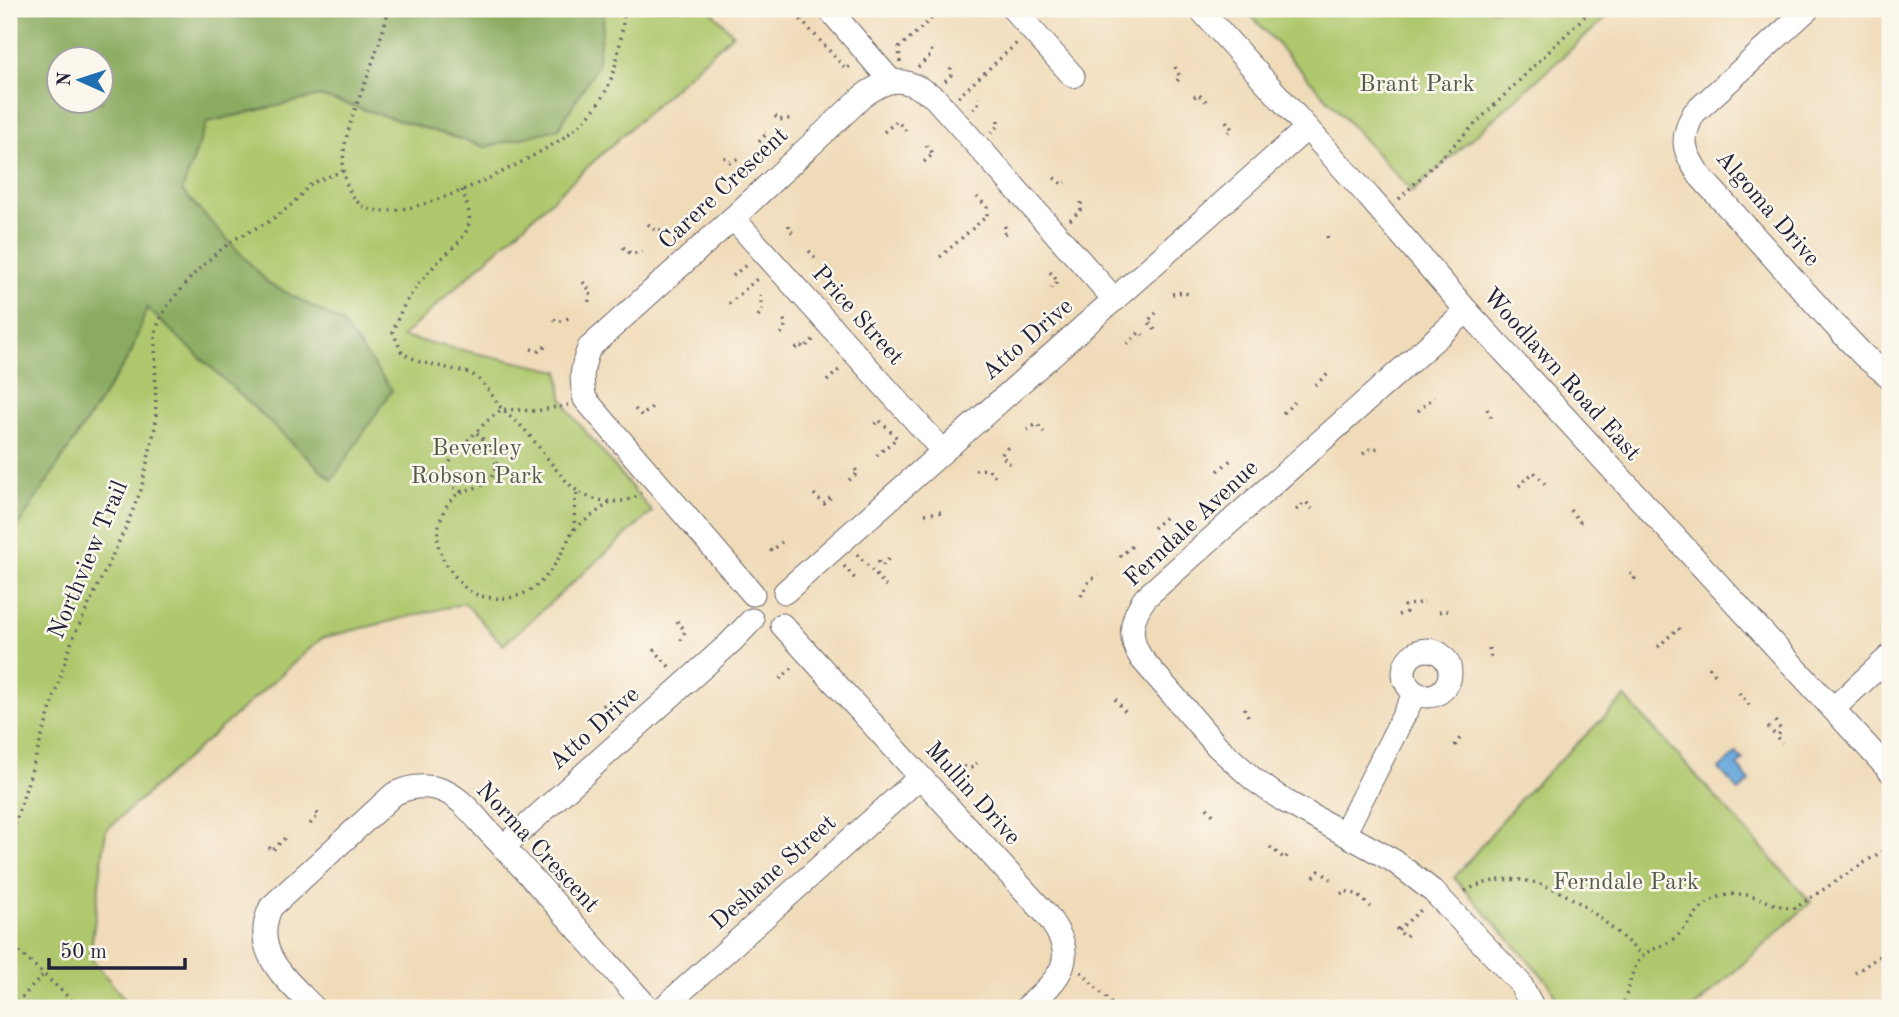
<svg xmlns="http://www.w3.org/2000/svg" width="1899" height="1017" viewBox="0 0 1899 1017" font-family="'Old Standard TT',serif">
  <rect width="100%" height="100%" fill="#fbf7ec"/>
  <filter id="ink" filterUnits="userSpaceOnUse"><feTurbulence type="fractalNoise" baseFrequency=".0143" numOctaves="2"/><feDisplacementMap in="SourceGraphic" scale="14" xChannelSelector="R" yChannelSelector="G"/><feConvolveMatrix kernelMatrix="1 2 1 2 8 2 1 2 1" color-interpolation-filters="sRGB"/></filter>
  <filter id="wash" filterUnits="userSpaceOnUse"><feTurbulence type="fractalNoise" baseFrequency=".00686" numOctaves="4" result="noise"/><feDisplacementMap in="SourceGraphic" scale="28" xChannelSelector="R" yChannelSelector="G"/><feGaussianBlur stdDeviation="1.57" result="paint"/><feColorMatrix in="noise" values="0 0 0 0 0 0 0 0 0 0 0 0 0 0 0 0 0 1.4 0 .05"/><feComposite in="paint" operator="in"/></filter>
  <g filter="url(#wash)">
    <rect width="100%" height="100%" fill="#f0dbb9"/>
    <g fill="#afc86d" stroke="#687554" stroke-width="2">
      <path d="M605,9h105l23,25 -331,303 157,34 3,26 9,17 81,98 -149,133 -38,-42 -143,35 -216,192 -16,127 42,51h-123v-468l122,-187 16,-46 185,173 9,-158 -73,-39 -87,-92 26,-69 113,-26 166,51 117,-132z"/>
      <path d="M1245,9h371l-204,183z"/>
      <path d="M1625,697l186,205 -117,106h-133l-13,-26 -94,-104 68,-81z"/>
    </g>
    <path fill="#8bac60" stroke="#56674e" stroke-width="2" fill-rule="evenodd" d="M9,9h596l-8,57 -39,63 -72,18 -166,-51 -113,26 -25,69 86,92 73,39 51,68 -60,90 -185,-172 -16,45 -122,187zM60,60h42v42h-42z"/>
    <path fill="#68a8db" stroke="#45658b" stroke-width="2" d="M1737,753l6,7 -6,6 13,15 -11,10 -20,-22z"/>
  </g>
  <g filter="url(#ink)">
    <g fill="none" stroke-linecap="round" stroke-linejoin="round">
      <defs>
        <g id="minor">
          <path d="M829,9l61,71"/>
          <path d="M1013,9l60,67"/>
          <path d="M1200,9l169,188 98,114 423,460"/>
          <path d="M1808,9l-114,104c-15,27 -10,39 6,63l142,157 22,23 26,21"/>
          <path d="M733,218l209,232"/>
          <path d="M1467,311l-321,286c-15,20 -19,39 -5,61l76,88 36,33 30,21 111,61 40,31 86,91 13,25"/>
          <path d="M785,592l521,-463"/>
          <path d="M753,594l-168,-195c-5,-20 -3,-33 4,-51l144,-130 129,-121c29,-22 44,-20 73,1l180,202"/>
          <path d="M782,625l264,289c34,45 17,61 -20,94"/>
          <circle cx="1427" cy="673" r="23"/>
          <path d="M1833,709l57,-53"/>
          <path d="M1345,832l70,-139"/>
          <path d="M503,847l228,-205 21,-22"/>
          <path d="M314,1008c-28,-29 -64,-57 -43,-101l123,-113c16,-8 34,-10 52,-2 16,7 31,27 43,40 55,57 106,117 159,176"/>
          <path d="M663,1008l257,-231"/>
        </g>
      </defs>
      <use href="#minor" stroke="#6a6367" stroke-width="25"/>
      <g stroke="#6a6367" stroke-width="3.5" stroke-dasharray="2 5" stroke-linecap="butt">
        <path d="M389,9c-6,22 -13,44 -21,66 -10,28 -29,68 -24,98 1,11 8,25 17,32 35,27 169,-45 202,-67 13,-9 25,-20 34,-33 21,-28 23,-63 28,-96"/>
        <path d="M791,9l55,60 6,-5"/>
        <path d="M1130,15l1,-6"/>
        <path d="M1046,17l9,-8"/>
        <path d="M900,62l-1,-14 43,-39"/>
        <path d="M918,67l13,-12 1,-7"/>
        <path d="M1175,67l5,10 -3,4"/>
        <path d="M945,81l6,-6v-7"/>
        <path d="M958,97l59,-54"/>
        <path d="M1194,97l4,-3 9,8"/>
        <path d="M973,109l5,-4 1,-8"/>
        <path d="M775,116l4,4 15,-2"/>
        <path d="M1226,121l6,8 -4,3"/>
        <path d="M884,132l13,-11 9,10 3,-3"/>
        <path d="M991,133l7,-7v-8"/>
        <path d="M759,142l8,-9 -2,-1"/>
        <path d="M724,157l6,5 9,-4"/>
        <path d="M924,162l9,-8 -8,-10"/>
        <path d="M1054,178l8,6 4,-2"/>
        <path d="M462,190c4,11 10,25 6,37 -5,14 -21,26 -32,37 -18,19 -36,42 -43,68l9,21 18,9 50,11c19,12 19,21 32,36 6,7 14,11 20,18 17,17 38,53 57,65 16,11 47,14 62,1"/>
        <path d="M1399,199l193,-190"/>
        <path d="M1070,220l11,-10 -1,-5 4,-5"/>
        <path d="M648,224l8,7 12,-3"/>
        <path d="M789,225v4l4,4"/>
        <path d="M1004,234l2,-2 -2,-10"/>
        <path d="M1327,236l2,6"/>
        <path d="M623,247l8,7 11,-2"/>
        <path d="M809,251l6,6h4"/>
        <path d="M940,257l47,-41v-9l-10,-10"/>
        <path d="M1050,272l8,9 -7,7"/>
        <path d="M733,276l14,-12"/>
        <path d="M583,282l8,10 -3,12"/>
        <path d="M1172,294l11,-2 5,2"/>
        <path d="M729,304l30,-27"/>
        <path d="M758,316l4,-5 -2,-16"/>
        <path d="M554,319l4,3 13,-5"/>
        <path d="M1155,330l-7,-9 8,-8"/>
        <path d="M781,334l5,-9 -3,-7"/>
        <path d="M1127,344l13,-12 3,3"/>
        <path d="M531,349l8,2 10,-7"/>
        <path d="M796,349l4,-4 4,3 11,-10"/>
        <path d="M827,381l14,-13"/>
        <path d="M1315,385l13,-11"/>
        <path d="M635,409l7,7 11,-10"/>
        <path d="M1487,409l4,8 -2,4"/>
        <path d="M1418,411l16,-14"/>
        <path d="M1283,413l12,-11"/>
        <path d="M875,424l4,-4 18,18 -22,19"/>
        <path d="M1027,430l10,-6 7,8"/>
        <path d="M477,433c10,10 22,21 18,36 -5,18 -18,17 -33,23 -11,4 -19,18 -22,29 -7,26 2,38 17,58 10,13 21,18 37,19 35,3 54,-19 69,-48 4,-6 6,-14 10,-19 6,-7 29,-22 38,-30"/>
        <path d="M1363,454l7,-5 10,-1"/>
        <path d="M1010,464l-9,-9 9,-10"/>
        <path d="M417,467l45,25"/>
        <path d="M975,470l13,-1 7,7"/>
        <path d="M1218,471l14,-12"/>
        <path d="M439,480l17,-28 31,-31 15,-12 34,2 32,-6"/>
        <path d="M849,480l9,-7 -3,-4"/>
        <path d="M1519,486l15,-14 13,14"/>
        <path d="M814,494l10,10 9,-9"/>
        <path d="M1296,510l10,-8 6,7"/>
        <path d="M1570,510l10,12 -3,3"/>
        <path d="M925,514l16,-2"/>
        <path d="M1153,528l13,-11"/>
        <path d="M574,530l1,-32 3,-6"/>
        <path d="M770,550l2,1 10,-9"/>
        <path d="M857,554l29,32"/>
        <path d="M1120,555l1,1 12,-11"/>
        <path d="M878,561l4,5 8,-9"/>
        <path d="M844,566l13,15"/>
        <path d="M1630,573l5,5 -3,3"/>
        <path d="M1081,596l7,-13 10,-9"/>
        <path d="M1439,612l13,-2"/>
        <path d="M1398,615l8,-3 -2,-6 20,-4"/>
        <path d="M677,621l8,10 -5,12"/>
        <path d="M1658,647l20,-19 4,4"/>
        <path d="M1489,648l2,11"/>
        <path d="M654,649l17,20"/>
        <path d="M1709,667l8,9"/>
        <path d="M780,679l12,-11"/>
        <path d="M1739,693l12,14 -2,1"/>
        <path d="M1115,699l12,15"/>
        <path d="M603,706l9,-10"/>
        <path d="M1244,708l5,10"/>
        <path d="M1775,721l6,9 -4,8"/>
        <path d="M1768,727l14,16"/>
        <path d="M1455,746l7,-11"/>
        <path d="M957,765l14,3 6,-5"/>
        <path d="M1207,808l8,9"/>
        <path d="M310,824l9,-9 -5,-5"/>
        <path d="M269,847l3,4 15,-15"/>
        <path d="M1270,847l15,12 2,-3"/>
        <path d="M1314,877l5,-6 12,8"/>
        <path d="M9,880l4,-50 59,-190 54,-113 15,-37 15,-67 -1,-90 5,-14 8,-14 24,-29 21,-20 22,-17 35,-18 19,-14 23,-24 31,-12"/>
        <path d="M1465,891c71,-36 129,20 177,64"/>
        <path d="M1341,894l3,-3 12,3 15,13"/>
        <path d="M1396,928l9,9 3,-3"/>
        <path d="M1398,930l23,-20"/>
        <path d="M9,942l71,66"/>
        <path d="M1081,972l35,36"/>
        <path d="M1855,973l30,-21"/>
        <path d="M12,1008l32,-34"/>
        <path d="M1081,1008h3"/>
        <path d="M1621,1008c8,-15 9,-37 20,-50 6,-8 19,-11 28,-16 26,-16 27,-47 68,-48 21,0 37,14 58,14l95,-62"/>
      </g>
      <use href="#minor" stroke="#fff" stroke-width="23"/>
    </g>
  </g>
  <g text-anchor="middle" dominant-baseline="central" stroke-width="5" stroke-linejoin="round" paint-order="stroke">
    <g font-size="24" fill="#535c4c" stroke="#fbf7ec">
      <text x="1417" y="85">Brant Park</text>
      <text x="477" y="449">Beverley<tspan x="477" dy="28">Robson Park</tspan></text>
      <text x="1626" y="883">Ferndale Park</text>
    </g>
    <g font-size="24" fill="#22223b" stroke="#fbf7ec">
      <text transform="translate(724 189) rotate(-43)">Carere Crescent</text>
      <text transform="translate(1767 209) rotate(49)">Algoma Drive</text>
      <text transform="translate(857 316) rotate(48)">Price Street</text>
      <text transform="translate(1028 340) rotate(-41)">Atto Drive</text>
      <text transform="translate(1561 375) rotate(48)">Woodlawn Road East</text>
      <text transform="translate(1192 524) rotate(-43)">Ferndale Avenue</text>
      <text transform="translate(89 560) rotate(-67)">Northview Trail</text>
      <text transform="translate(595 729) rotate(-42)">Atto Drive</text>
      <text transform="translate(972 794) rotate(48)">Mullin Drive</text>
      <text transform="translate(537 848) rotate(47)">Norma Crescent</text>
      <text transform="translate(774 873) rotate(-42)">Deshane Street</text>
    </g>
  </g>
  <rect width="1899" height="1017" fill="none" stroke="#fbf7ec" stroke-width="35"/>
  <g transform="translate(80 80) rotate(273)"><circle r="33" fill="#fbf7ec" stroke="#a4a2a5" stroke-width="2"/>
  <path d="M0-5L12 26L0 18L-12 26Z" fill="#1f6fb2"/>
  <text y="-10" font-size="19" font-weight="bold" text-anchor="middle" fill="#22223b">N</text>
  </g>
  <path d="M49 958v10h136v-10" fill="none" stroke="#22223b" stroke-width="3.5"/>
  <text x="60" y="958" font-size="21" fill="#22223b" stroke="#fbf7ec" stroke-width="5" paint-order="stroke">50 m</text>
</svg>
